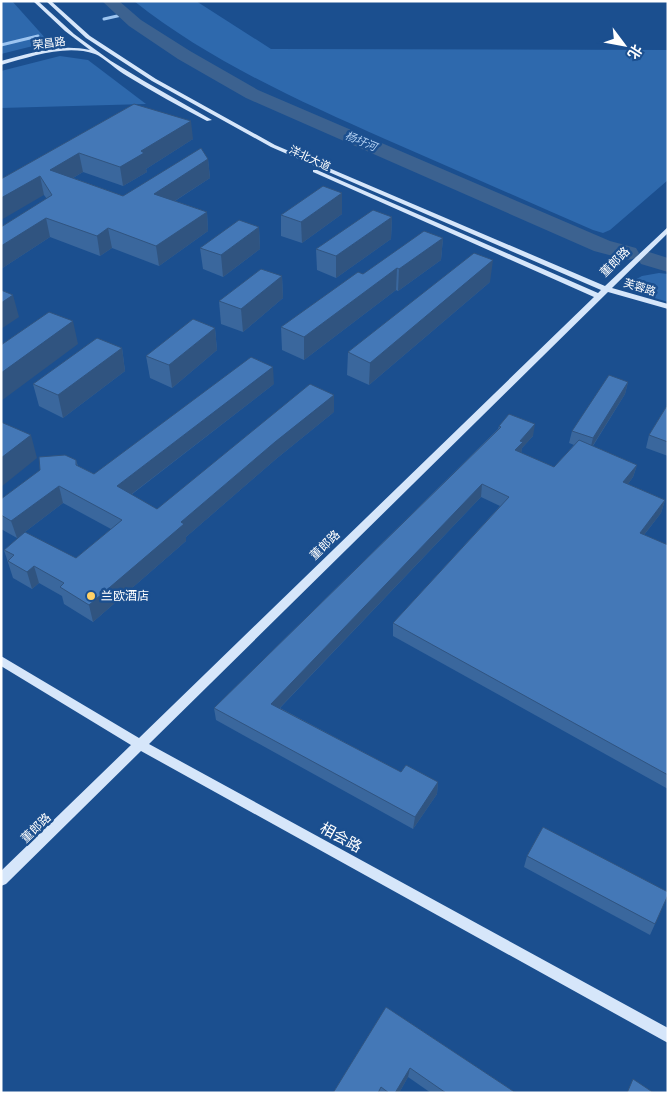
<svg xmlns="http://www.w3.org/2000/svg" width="669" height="1094" viewBox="0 0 669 1094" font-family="Arial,'Noto Sans SC',sans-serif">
  <rect width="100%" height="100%" fill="#1b4f8f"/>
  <g fill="#2e69ad">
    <path d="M1,1h11l35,39 -10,5 -36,9z"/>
    <path d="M134,1h62l75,48 397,1v130l-58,50 -7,3 -10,-3c-69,-30 -139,-61 -208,-91 -86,-38 -177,-79 -251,-138z"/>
    <path d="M60,56l28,4 58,44 -145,4v-37z"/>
    <path d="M659,273l9,1v28l-30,-9 -6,-6 1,-6 9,-5z"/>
  </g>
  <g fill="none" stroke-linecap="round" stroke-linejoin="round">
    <g stroke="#9cc4f0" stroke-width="3">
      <path d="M104,19l22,-5"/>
      <path d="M1,45l37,-9"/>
    </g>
    <g fill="#3c6290" fill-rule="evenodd">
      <path d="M102,1h17l22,19 49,31 68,39 352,151 26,7 3,5 -3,5 -8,2 -34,-9 -348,-153 -68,-39 -49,-33z"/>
      <path d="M649,252l19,6v14l-27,-8 -3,-5 3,-5z"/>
    </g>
    <g fill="#d6e6fa" fill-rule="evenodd">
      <path d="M33,1h5l36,33 37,27 33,20 68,39 -5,1c-27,-14 -54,-29 -80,-45 -9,-5 -24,-19 -32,-22 -30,-10 -64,3 -94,11v-4c29,-8 59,-18 89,-11l-25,-19z"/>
      <path d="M46,1h5l39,35 66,43 119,66 330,141 63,-59v6l-56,55 56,16v5l-60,-17 -459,452 519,284v15l-527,-292 -135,133 -5,2v-15l130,-126 -130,-79v-10l138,82 455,-441 -281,-125v-2h4l281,123 3,-3 -330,-143 -119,-66 -66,-43z"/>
    </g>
  </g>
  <g fill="#3a679d">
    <path d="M134,104l59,35 -47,30 1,3 -24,14 -40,-14 -10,6 50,18 85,-37 2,19 -35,23 32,11 1,19 -49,35 -47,-18 -12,8 -50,-19 -49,32v-42l46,-28 -3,-4 -43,-16z"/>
    <path d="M342,193v21l-40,29 -21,-7v-21z"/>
    <path d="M392,217l-1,22 -55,39 -19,-8 -1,-21z"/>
    <path d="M259,227l1,22 -37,28 -20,-8 -3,-21z"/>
    <path d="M443,238l-2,22 -43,31 -2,-1 -92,70 -22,-10 -1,-23 82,-53z"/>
    <path d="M282,276l1,22 -40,34 -22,-8 -2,-23z"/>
    <path d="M490,282l-121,103 -22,-10 1,-23z"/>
    <path d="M215,328l2,22 -45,38 -22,-10 -4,-22z"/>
    <path d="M122,348l3,23 -62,47 -24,-12 -6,-22z"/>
    <path d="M628,382l-3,12 -32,52 44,19 -4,12 -5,7 37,16 -4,13 -17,22 24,10v244l-275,-153v-13l107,-117 -19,-9 -201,211 121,64 37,10 -1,12 -24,35 -197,-109 -2,-12 284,-279 1,-3 34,10 -11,12 -1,5 33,14 20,-22 -5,-2 3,-12z"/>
    <path d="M274,384l-143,111 26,14 177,-97 -58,47 -90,78v4l-93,81 -29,-18 -2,-8 -23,-13 -7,6 -19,-11 -9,-28 72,8 35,-29 -48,-26 -46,35 -16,-9v-30l75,-39 2,6 16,8z"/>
    <path d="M668,404v52l-22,-8 3,-13z"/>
    <path d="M527,856l128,68 -5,11 -126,-68z"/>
    <path d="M386,1007l130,86h-85l-23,-16 -9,16h-66z"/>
  </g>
  <g fill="#305480">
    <path d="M191,121l2,18 -47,30 1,3 -24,14 -3,-19 21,-16z"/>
    <path d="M79,153l4,19 -29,17 -4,-19z"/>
    <path d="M208,159l2,19 -54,35 -2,-19z"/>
    <path d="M40,176l4,19 -43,25v-22z"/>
    <path d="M342,193v21l-40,29 -1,-21z"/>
    <path d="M207,212l1,19 -49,35 -3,-20z"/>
    <path d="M392,217l-1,22 -55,39v-22z"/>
    <path d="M46,218l4,19 -49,32v-23z"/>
    <path d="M259,227l1,22 -37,28 -2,-22z"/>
    <path d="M108,228l4,20 -12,8 -3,-20z"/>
    <path d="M443,238l-2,22 -43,31 1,-22z"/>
    <path d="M493,260l-3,22 -121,103 1,-22z"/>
    <path d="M397,268l-1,22 -92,70v-23z"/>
    <path d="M282,276l1,22 -40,34 -2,-23z"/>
    <path d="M13,295l6,22 -18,12v-26z"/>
    <path d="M73,321l5,23 -77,57v-28z"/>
    <path d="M215,328l2,22 -45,38 -3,-23z"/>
    <path d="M122,348l3,23 -62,47 -5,-23z"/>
    <path d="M273,367l1,17 -154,119 -3,-17z"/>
    <path d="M628,382l-3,12 -35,56 3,-12z"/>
    <path d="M334,395v17l-58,47 -90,78v4l-93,81 -4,-17 92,-83 94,-80z"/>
    <path d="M535,424l-2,12 -11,12 -1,7 -6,-5 5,-9z"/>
    <path d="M31,435l6,23 -36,29v-29z"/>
    <path d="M637,465l-4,12 -13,18 3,-13z"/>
    <path d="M482,484l-1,13 -209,219 -1,-12z"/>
    <path d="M59,486l4,17 -46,35 -6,-17z"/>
    <path d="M665,500l-4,13 -25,32 4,-12z"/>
    <path d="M34,566l5,17 -7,6 -5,-17z"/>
    <path d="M438,782l-1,12 -24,35 2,-12z"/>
    <path d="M410,1068l-2,9 -9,16h-4z"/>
  </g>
  <g fill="#4478b7" stroke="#305480">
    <path d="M134,104l57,17 -50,30 3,2 -24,14 -41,-14 -29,17 73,26 78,-48 7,11 -54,35 53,18 -51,34 -48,-18 -11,8 -51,-18 -45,28v-19l51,-32 -12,-19 -39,22v-19z"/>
    <path d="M323,186l19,7 -41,29 -20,-7z"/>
    <path d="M373,210l19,7 -56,39 -20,-7z"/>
    <path d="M239,220l20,7 -38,28 -21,-7z"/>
    <path d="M424,231l19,7 -44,31 -2,-1 -93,69 -23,-10 77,-55 5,2z"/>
    <path d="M474,253l19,7 -123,103 -22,-11z"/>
    <path d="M261,269l21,7 -41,33 -22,-8z"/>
    <path d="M1,290l12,5 -12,8z"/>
    <path d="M49,312l24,9 -72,52v-28z"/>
    <path d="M193,319l22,9 -46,37 -23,-9z"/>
    <path d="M97,338l25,10 -64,47 -25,-11z"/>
    <path d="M251,357l22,10 -156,119 40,23 153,-125 24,11 -59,47 -94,80 3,2 -95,81 -29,-18 4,-4 -30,-17 -7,6 -19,-11 6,-6 -10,-5 21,-18 51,26 46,-38 -63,-34 -48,35 -10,-6v-16l39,-29 -1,-13 26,-2 11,5v5l18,9z"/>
    <path d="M609,375l19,7 -35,56 -21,-7z"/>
    <path d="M668,404v38l-19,-7z"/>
    <path d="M509,414l26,10 -15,17 3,1 -8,8 39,17 25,-27 58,25 -14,17 42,18 -25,33 28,12v230l-275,-152 116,-126 -27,-13 -211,220 130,68 5,-7 32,17 -23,35 -201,-109 287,-281 -2,-1z"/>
    <path d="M1,422l30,13 -30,23z"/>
    <path d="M543,827l125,65v3l-13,29 -128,-68z"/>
    <path d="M386,1007l130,86h-70l-36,-25 -15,25h-6l-8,-6 -3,6h-45z"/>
    <path d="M633,1079l21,14h-27z"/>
  </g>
  <circle fill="#ffd166" stroke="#1b4f8f" stroke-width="2" cx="91" cy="596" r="5"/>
  <g text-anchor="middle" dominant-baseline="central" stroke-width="5" stroke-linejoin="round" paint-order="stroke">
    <g font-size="11" fill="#fff" stroke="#1b4f8f">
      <text transform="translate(49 43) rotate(-8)">荣昌路</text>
      <text transform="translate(310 158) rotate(25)">洋北大道</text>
      <text transform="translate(640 287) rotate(17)">芙蓉路</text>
    </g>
    <g font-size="11" font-style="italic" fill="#b5d3f5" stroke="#1b4f8f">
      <text transform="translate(361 141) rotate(23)">杨圩河</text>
    </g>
    <g font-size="12" fill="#fff" stroke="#1b4f8f">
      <text transform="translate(615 262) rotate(-45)">董郎路</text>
      <text transform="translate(325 545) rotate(-44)">董郎路</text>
      <text transform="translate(36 828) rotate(-44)">董郎路</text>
    </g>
    <g font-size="12" fill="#fff" stroke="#1b4f8f" text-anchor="start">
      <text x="101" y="596">兰欧酒店</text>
    </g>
    <g font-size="15" fill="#fff" stroke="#1b4f8f">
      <text transform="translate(341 837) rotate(29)">相会路</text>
    </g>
  </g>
  <rect width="669" height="1094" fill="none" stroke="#ffffff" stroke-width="5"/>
  <g transform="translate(624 45) rotate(122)" stroke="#1b4f8f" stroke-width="4" paint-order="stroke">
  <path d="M0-4L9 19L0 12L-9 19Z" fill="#ffffff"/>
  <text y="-8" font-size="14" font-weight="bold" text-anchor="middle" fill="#ffffff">北</text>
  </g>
</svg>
